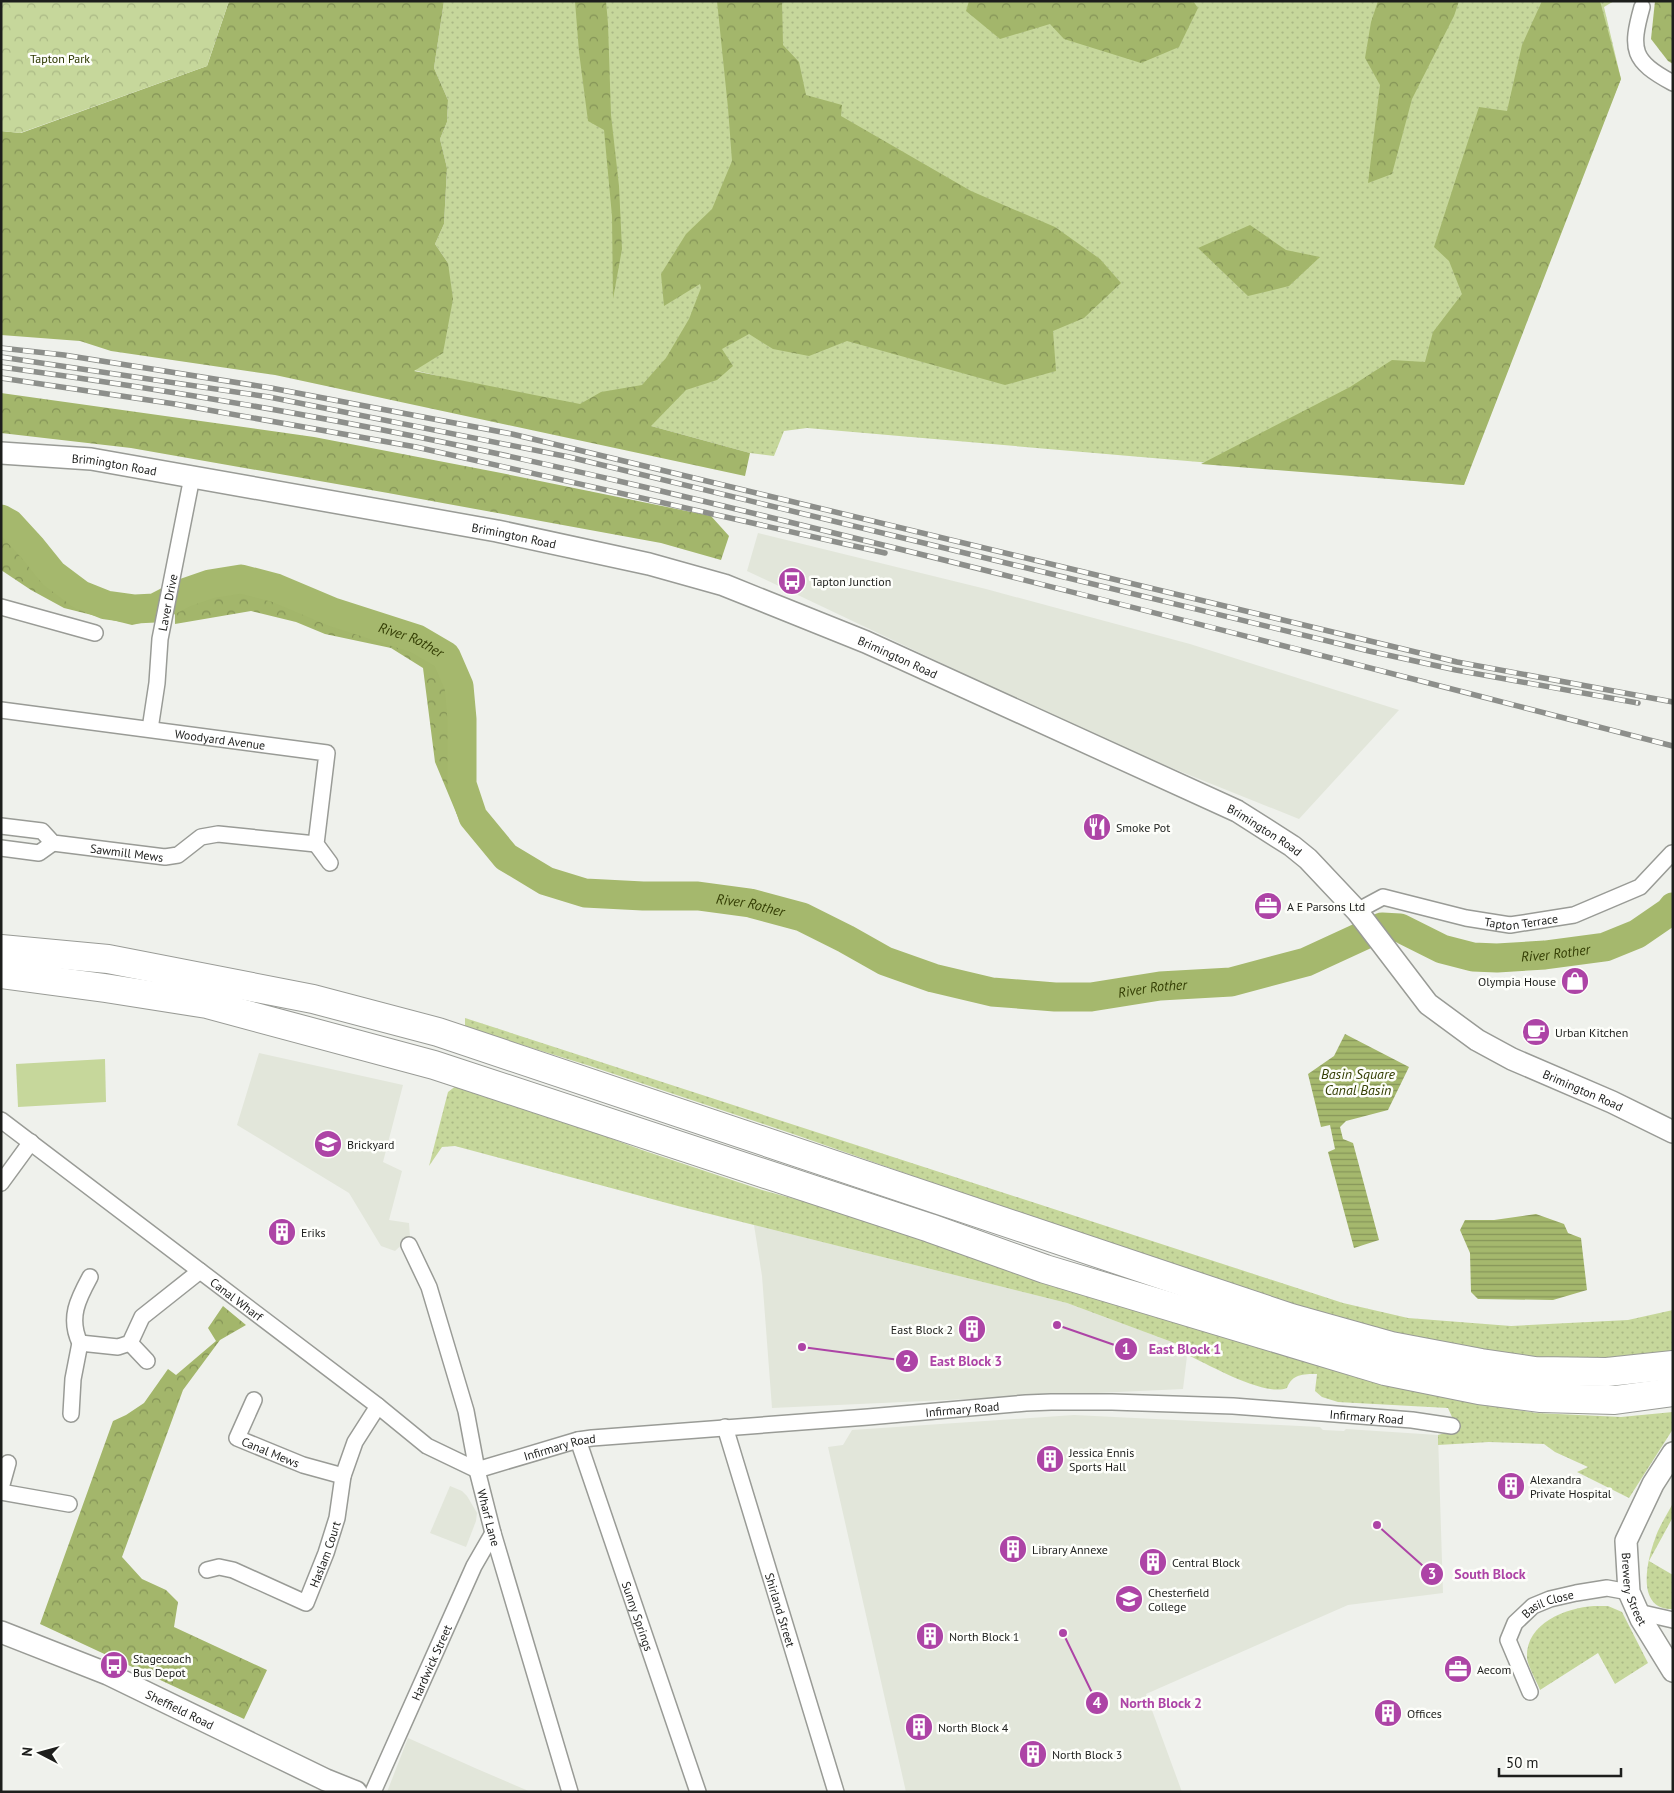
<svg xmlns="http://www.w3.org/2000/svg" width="1674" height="1793" viewBox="0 0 1674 1793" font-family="'PT Sans',sans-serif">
  <defs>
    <pattern id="grass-dots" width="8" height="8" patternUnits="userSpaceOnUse" patternTransform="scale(1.25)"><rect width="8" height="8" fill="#c6d79b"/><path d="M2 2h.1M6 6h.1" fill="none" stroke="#aab885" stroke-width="1.8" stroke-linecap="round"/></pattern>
    <pattern id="forest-crowns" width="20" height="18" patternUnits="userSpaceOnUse" patternTransform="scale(1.25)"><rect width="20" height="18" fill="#a3b66b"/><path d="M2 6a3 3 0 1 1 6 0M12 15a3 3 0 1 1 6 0" fill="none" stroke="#849357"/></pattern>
    <pattern id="park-crowns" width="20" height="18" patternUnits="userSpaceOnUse" patternTransform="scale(1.25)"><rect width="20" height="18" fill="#c6d79b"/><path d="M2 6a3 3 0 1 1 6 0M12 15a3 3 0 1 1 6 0" fill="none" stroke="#aab885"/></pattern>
    <pattern id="water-rules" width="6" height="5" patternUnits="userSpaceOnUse" patternTransform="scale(1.25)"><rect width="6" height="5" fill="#a5b86d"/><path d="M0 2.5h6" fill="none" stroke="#869559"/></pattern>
  </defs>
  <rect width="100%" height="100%" fill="#eff1ec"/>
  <g fill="#e2e6da">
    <path d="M758,533l228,56 204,55 209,66 -100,109 -187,-75 -365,-173z"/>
    <path d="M259,1053l144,32 -20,77 19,9 -13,49 20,3 1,14 -15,14 -14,-5 -32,-53 -112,-68z"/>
    <path d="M754,1225l313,78 121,45 -5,41 -411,19 -10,-132z"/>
    <path d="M1074,1415l246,12 3,3 21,1 2,-2 92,6 5,158 -95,12 -202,89 36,98h-276l-78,-345 15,-2 9,-15z"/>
    <path d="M450,1486l12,5 5,5 10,17 -1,8 -10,26 -36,-14z"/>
    <path d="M408,1738l67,30 56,24h-144z"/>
  </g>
  <g fill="url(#grass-dots)">
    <path d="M444,1h1170l-10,6 17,72 -75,178 -82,228 -657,-57 -23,3 -10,25 -24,-3 -99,-27 -238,-56 30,-18 5,-89 -13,-19 9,-20 3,-56 -7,-29 7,-17 1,-22 -14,-32z"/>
    <path d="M465,1018l878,285 65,15 103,8 117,-6 45,-10v44l-43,7 -90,1 -169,-30 -184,-60 -391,-137 -206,-69 -125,-39z"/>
    <path d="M461,1082l181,68 120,40 132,36 490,158 77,17 76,12 84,4 52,-5v17l-44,69 -52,-26 11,-5 -33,-15 -11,-8 -55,-2 -51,3v-10l14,-4v-14l-4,-9 -110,-6 -16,-5 -7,-6 2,-17c-14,0 -25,0 -30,14 -22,9 -78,-23 -99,-33v-7l-121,-45 -389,-97 -223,-60 -13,1 -13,19 19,-74z"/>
    <path d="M1673,1503v14l-24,44 24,14v34c-38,1 -26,-49 -18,-70 4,-13 12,-24 18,-36z"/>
    <path d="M1594,1606h14l14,6 26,51 -33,21 -17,-31 -58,37c-3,-8 -13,-25 -13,-33 -1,-34 39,-49 67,-51z"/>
  </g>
  <g fill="url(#forest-crowns)">
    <path d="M229,1h215l-10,67 14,32 -1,22 -7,17 7,29 -3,56 -9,20 13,19 5,36 -10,54 -29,18 166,33 21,-12 41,-7 24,-27 23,-39 12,-31 -1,-4 -36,22 -3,-32 25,-40 26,-25 20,-48 -4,-53 -11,-107h65l1,44 16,17 7,33 36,10 -1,11 130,75 84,36 45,32 21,24 -37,35 -31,13 3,40 -51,14 -158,-44 -38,15 -36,-7 -24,-15 -27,15 11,17 -16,14 -31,10 -35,36 99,27 -5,23 -470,-101 -164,-24 -31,-10 -79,-6v-204l20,2 186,-67z"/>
    <path d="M575,1h31l2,23 3,91 8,71 3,63 -9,50 -1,-83 -8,-86 -16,-9 -9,-69z"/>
    <path d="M969,1h224l5,7 -19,39 -38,16 -77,-24 -14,-15 -50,15 -34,-28z"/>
    <path d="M1378,1h81l-5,15 -42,83 -20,75 -24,9 12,-98 -15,-27 6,-36z"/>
    <path d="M1542,1h58l21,78 -157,406 -263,-21 149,-77 42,-27 33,2 8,-30 29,-38 -13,-33 -15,-14 45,-140 28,4 15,-66z"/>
    <path d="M1655,1h18v63l-5,-3 -17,-22z"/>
    <path d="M1250,225l36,25 34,7 -31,29 -41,10 -50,-48z"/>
    <path d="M1,393l313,44 182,35 215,44 18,20 -8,24 -60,-17 -273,-50 -257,-45 -130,-15z"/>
    <path d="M1,530l42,46 45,33 62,6v6l-18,4 -68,-17 -33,-18 -30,-20z"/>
    <path d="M241,585l101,39 72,23 26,15 9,34 8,88 10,39 -7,-1 -25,-60 -12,-94 -32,-20 -66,-14 -29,-12 -45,-11 -76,13v-16l32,-16z"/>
    <path d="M223,1306l23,19 -26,15 -37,50 -61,167 20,22 24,11 12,12 -4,25 93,43 -23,49 -204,-95 73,-203 13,-6 18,-12 24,-34 8,6 40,-34 -8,-13z"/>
  </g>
  <path fill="url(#park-crowns)" d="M1,1h228l-22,65 -187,67 -19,-2z"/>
  <path fill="#c6d79b" d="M105,1059l1,43 -88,5 -2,-43z"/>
  <g fill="url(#water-rules)">
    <path d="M1345,1034l64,33 -21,43 -42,11 -6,6 3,12 10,4 26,97 -25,8 -26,-96 7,-3 -5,-24 -9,2 -13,-53 26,-18z"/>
    <path d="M1536,1214l28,10 4,9 13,5 6,52 -34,10 -75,-1 -7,-7 -1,-39 -10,-23 5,-10h29z"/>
  </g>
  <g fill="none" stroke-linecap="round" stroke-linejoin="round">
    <path stroke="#a5b86d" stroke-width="29" id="s1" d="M1,519l9,5 22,24 21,26 28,21 25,10 29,4 20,-1 29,-15 26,-9 31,-5 35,9 57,24 84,27 29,17 13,30 3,33v65l11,33 33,40 40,24 39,12 58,3h55l52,7 52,14 44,22 39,22 48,17 59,14 63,5h36l69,-11 71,-4 75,-20 76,-35 18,1 42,21 31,8 24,1 48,-3 60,-8 32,-13 32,-22 4,-5"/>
    <defs>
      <g id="street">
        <path d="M1642,7c-12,43 -10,54 31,76"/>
        <path d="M1,607l94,26"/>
        <path id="s2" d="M1,710l326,43 -11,91 14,19"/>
        <path id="s3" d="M150,729l7,-46 3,-44 32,-162"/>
        <path id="s4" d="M1,826l41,5 11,12 112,14 13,-2 23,-18 17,-3 98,10"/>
        <path d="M1,848l38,5 14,-10"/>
        <path id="s5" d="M1357,911l26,-14 83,21 44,7 64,-10 66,-28 32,-34"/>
        <path id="s6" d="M1,1120l377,286 49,40 50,24"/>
        <path d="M1,1183l30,-41"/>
        <path id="s7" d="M409,1245l20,42 37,124 11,59 16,63 77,259"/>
        <path d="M80,1343c-12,-25 -2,-44 10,-66"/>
        <path d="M130,1343l17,18"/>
        <path id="s8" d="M254,1400l-17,38 66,27 40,11"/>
        <path d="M71,1414l2,-35 7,-36 38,4 12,-4 12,-26 58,-46"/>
        <path id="s9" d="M725,1427l111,365"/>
        <path id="s10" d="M578,1440l120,352"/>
        <path id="s11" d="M477,1470l101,-30 14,-2 276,-21 158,-14 25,-1h61l121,4 179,14 40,6"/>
        <path d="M1,1488l7,-25"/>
        <path d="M1,1492l68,12"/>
        <path id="s12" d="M207,1570l12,-3 14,3 73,33 20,-50 11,-35 6,-42 12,-34 23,-36"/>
        <path d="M1638,1612l35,8"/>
        <path id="s13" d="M1530,1692l-22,-52 7,-17 18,-17 17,-7 26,-6 31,-5 22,4"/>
        <path id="s14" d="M373,1792l101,-226 19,-33"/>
      </g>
      <g id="secondary">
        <path id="s15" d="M1,453l90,6 406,72 152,33 75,21 142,57 371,169 55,35 16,13 49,52 71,93 49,36 35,19 100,43 61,30"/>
        <path id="s16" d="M1673,1453l-20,31 -27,57 3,51 12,27 32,52"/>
        <path id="s17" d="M1,1632l107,42 218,106 30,12"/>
      </g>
      <g id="highway">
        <path d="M1,949l107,10 205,40 125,33 853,286 100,28 90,17 54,8 72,1 66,-7"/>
        <path d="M1,974l104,14 102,16 227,61 496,163 115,41 340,102 94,19 62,8 74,2 58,-8"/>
      </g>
    </defs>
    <use href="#street" stroke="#999b96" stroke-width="18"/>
    <use href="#secondary" stroke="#999b96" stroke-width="24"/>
    <use href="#highway" stroke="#999b96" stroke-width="30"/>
    <use href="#street" stroke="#fff" stroke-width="15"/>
    <use href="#secondary" stroke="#fff" stroke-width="21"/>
    <use href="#highway" stroke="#fff" stroke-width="28"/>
    <defs>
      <g id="rail">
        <path d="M1,348l63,7 207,33 241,46 945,228 216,40"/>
        <path d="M1,357l268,40 300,60 800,194 87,19 182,33"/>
        <path d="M1,367c140,19 279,42 417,70 143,29 286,64 428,99 276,67 551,139 827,210"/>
        <path d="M1,378l174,26 241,43 469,106"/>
      </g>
    </defs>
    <use href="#rail" stroke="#8d8f8b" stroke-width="5.5"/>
    <use href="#rail" stroke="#fdfefa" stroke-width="4" stroke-dasharray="11" stroke-linecap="butt"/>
  </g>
  <defs>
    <symbol id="bus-disc" viewBox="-11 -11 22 22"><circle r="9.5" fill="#ad44a6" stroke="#fdfefa"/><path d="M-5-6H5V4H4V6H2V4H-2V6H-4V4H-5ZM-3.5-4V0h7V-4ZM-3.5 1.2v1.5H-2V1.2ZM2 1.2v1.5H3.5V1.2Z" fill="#fff"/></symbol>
    <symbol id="restaurant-disc" viewBox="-11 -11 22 22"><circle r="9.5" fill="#ad44a6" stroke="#fdfefa"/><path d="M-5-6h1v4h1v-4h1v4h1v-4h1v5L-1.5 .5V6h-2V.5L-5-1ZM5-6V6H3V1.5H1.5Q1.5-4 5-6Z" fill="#fff"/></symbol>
    <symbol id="office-disc" viewBox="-11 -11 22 22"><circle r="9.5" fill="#ad44a6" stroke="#fdfefa"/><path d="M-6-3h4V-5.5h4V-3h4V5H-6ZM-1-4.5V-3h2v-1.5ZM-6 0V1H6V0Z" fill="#fff"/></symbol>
    <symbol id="shop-disc" viewBox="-11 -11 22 22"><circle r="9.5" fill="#ad44a6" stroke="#fdfefa"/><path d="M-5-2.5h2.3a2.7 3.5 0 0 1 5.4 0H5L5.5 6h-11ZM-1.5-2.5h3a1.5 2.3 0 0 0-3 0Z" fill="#fff"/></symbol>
    <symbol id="cafe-disc" viewBox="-11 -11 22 22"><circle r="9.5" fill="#ad44a6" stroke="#fdfefa"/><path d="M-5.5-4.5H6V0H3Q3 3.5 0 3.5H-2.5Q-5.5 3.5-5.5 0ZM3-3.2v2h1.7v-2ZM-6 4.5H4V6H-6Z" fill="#fff"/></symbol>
    <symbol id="university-disc" viewBox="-11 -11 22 22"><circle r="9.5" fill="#ad44a6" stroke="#fdfefa"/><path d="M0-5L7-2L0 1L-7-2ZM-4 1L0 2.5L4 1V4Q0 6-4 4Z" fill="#fff"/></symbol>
    <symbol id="building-disc" viewBox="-11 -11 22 22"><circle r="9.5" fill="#ad44a6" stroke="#fdfefa"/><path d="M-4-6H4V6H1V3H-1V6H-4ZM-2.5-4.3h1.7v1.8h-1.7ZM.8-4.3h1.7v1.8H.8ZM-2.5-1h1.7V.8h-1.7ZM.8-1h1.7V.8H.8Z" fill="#fff"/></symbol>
  </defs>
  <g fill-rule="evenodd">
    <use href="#bus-disc" x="776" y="565" width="32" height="32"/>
    <use href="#restaurant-disc" x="1081" y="811" width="32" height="32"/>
    <use href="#office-disc" x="1252" y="890" width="32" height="32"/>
    <use href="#shop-disc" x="1559" y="965" width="32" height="32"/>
    <use href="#cafe-disc" x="1520" y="1016" width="32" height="32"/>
    <use href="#university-disc" x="312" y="1128" width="32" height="32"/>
    <use href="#building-disc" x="266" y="1216" width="32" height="32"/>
    <use href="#building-disc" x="956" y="1313" width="32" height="32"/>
    <use href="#building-disc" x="1034" y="1443" width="32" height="32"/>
    <use href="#building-disc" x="1495" y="1470" width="32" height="32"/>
    <use href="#building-disc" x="997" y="1533" width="32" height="32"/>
    <use href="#building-disc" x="1137" y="1546" width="32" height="32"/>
    <use href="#university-disc" x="1113" y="1583" width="32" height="32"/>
    <use href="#building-disc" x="914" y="1620" width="32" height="32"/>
    <use href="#bus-disc" x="98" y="1649" width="32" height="32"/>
    <use href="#office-disc" x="1442" y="1653" width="32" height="32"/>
    <use href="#building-disc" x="1372" y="1697" width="32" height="32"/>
    <use href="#building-disc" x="903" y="1711" width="32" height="32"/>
    <use href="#building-disc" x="1017" y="1738" width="32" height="32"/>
  </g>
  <g text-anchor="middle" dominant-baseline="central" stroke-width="5" stroke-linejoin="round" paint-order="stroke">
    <g font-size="12" fill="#2d3800" stroke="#fdfefa">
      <text x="60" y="58">Tapton Park</text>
    </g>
    <g font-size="12" fill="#1d1e1c" stroke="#fdfefa">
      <text stroke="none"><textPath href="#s15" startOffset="114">Brimington Road</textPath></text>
      <text stroke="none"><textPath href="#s15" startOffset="520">Brimington Road</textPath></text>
      <text stroke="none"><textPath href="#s3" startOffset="128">Laver Drive</textPath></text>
      <text stroke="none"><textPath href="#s15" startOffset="924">Brimington Road</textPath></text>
      <text stroke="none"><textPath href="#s2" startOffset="221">Woodyard Avenue</textPath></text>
      <text stroke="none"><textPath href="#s15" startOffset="1330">Brimington Road</textPath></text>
      <text stroke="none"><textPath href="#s4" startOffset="132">Sawmill Mews</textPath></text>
      <text stroke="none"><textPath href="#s5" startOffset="171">Tapton Terrace</textPath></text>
      <text stroke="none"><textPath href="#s15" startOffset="1749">Brimington Road</textPath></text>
      <text stroke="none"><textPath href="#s6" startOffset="296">Canal Wharf</textPath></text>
      <text stroke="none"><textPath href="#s11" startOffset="491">Infirmary Road</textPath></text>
      <text stroke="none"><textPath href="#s11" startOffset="896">Infirmary Road</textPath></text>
      <text stroke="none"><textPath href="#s11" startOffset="86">Infirmary Road</textPath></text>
      <text stroke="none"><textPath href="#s8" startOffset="78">Canal Mews</textPath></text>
      <text stroke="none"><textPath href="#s7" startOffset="285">Wharf Lane</textPath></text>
      <text stroke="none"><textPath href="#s12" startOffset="159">Haslam Court</textPath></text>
      <text stroke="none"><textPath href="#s16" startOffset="149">Brewery Street</textPath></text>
      <text stroke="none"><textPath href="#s13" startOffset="114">Basil Close</textPath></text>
      <text stroke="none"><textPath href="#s9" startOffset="191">Shirland Street</textPath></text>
      <text stroke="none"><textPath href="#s10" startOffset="186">Sunny Springs</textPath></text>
      <text stroke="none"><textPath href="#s14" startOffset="142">Hardwick Street</textPath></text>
      <text stroke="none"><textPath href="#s17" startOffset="195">Sheffield Road</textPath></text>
    </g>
    <g font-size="12" fill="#1d1e1c" stroke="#fdfefa" text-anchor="start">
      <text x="811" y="581">Tapton Junction</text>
      <text x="1116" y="827">Smoke Pot</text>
      <text x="1287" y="906">A E Parsons Ltd</text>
      <text x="1556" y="981" text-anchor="end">Olympia House</text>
      <text x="1555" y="1032">Urban Kitchen</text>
      <text x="347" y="1144">Brickyard</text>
      <text x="301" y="1232">Eriks</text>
      <text x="953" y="1329" text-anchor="end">East Block 2</text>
      <text x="1069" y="1452">Jessica Ennis<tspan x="1069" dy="14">Sports Hall</tspan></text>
      <text x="1530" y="1479">Alexandra<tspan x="1530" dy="14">Private Hospital</tspan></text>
      <text x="1032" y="1549">Library Annexe</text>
      <text x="1172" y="1562">Central Block</text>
      <text x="1148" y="1592">Chesterfield<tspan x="1148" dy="14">College</tspan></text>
      <text x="949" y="1636">North Block 1</text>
      <text x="133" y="1658">Stagecoach<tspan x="133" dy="14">Bus Depot</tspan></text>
      <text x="1477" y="1669">Aecom</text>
      <text x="1407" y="1713">Offices</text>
      <text x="938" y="1727">North Block 4</text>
      <text x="1052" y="1754">North Block 3</text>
    </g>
    <g font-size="14" font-style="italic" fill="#343e04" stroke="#fdfefa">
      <text stroke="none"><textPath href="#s1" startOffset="460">River Rother</textPath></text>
      <text stroke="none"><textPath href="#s1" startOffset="970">River Rother</textPath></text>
      <text stroke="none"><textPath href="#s1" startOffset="1810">River Rother</textPath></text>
      <text stroke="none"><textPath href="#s1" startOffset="1390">River Rother</textPath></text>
      <text x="1358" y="1074">Basin Square<tspan x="1358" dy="16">Canal Basin</tspan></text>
    </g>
  </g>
  <path fill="none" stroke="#ad44a6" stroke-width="2" d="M1057 1325L1126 1349M802 1347L907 1361M1377 1525L1432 1574M1063 1633L1097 1703"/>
  <g fill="#ad44a6" stroke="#fdfefa" stroke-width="2">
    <circle cx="1057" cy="1325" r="5"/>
    <circle cx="802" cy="1347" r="5"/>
    <circle cx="1377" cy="1525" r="5"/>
    <circle cx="1063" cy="1633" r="5"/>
    <circle cx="1126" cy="1349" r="12"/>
    <circle cx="907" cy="1361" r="12"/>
    <circle cx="1432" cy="1574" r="12"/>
    <circle cx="1097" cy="1703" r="12"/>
  </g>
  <g font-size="15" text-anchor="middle" font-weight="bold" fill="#fff">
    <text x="1126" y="1354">1</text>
    <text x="907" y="1366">2</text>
    <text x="1432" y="1579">3</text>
    <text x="1097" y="1708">4</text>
  </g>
  <g font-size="14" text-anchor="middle" font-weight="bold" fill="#ad44a6" stroke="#fdfefa" stroke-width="5" stroke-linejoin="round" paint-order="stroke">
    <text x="1185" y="1354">East Block 1</text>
    <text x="966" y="1366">East Block 3</text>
    <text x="1490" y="1579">South Block</text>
    <text x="1161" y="1708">North Block 2</text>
  </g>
  <rect width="1674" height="1793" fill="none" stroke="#1d1e1c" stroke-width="5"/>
  <g transform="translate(40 1753) rotate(276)" stroke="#fdfefa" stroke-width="4" paint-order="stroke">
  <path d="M0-4L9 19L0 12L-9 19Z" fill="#1d1e1c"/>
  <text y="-8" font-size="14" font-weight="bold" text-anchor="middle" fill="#1d1e1c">N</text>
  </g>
  <path d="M1499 1768v8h122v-8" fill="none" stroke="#1d1e1c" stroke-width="2.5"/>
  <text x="1506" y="1768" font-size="15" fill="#1d1e1c" stroke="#fdfefa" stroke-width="4" paint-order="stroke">50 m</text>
</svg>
